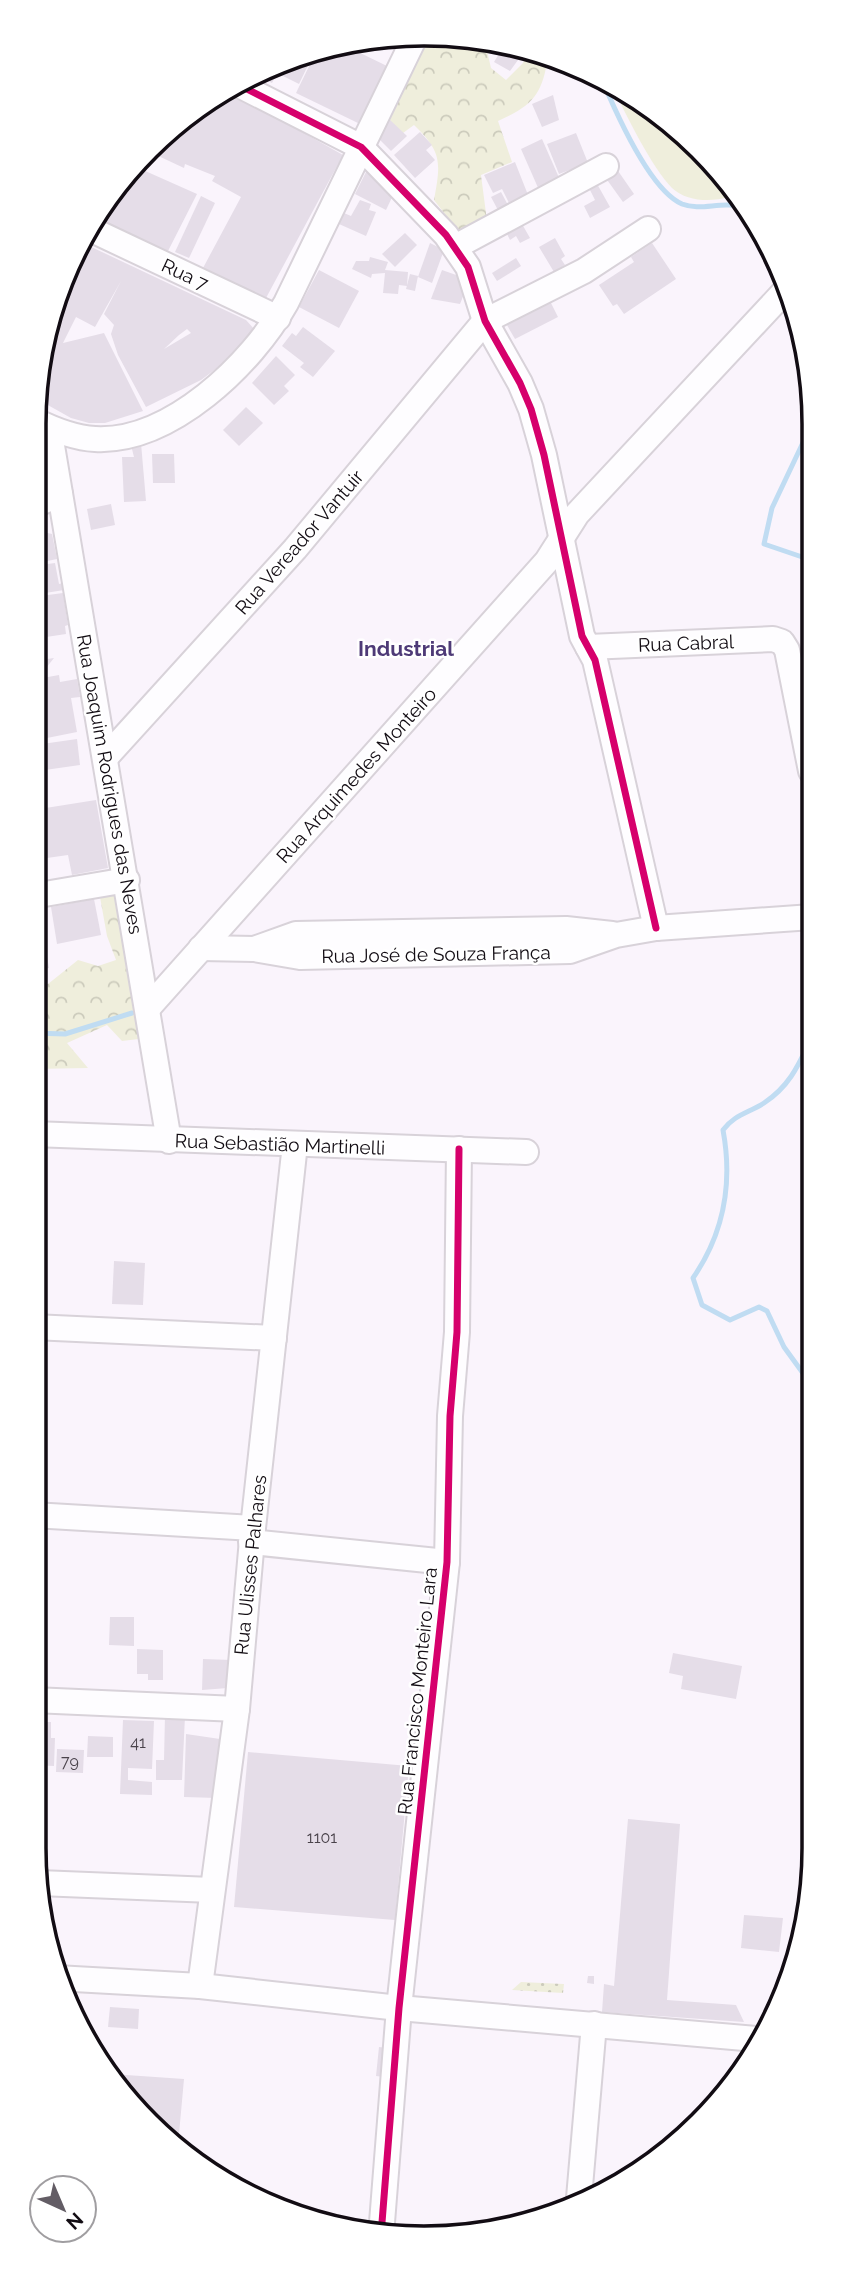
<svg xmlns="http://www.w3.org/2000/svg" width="847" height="2272" viewBox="0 0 847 2272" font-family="Raleway,sans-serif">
  <defs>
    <pattern id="forest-crowns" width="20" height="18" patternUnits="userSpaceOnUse" patternTransform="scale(1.75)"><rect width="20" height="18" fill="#efeedc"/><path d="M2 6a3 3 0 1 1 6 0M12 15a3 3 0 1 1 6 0" fill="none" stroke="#cccbbc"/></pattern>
    <pattern id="park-dots" width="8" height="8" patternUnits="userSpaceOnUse" patternTransform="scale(1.75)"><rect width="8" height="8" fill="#efeedc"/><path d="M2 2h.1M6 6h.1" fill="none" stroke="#cccbbc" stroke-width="1.8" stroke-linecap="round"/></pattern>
  </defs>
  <rect width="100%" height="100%" fill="#faf4fc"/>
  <path fill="#efeedc" d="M612,86c46,21 93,62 121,104l-4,7c-18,5 -42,5 -57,-9 -20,-20 -47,-75 -60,-102z"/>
  <g fill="url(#forest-crowns)">
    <path d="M427,40l33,2 27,9 4,17 15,12 17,-17 5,-15 20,9c-6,37 -14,48 -50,64l14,41 -31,13 6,46 -25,15 -28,-36c7,-38 8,-48 -20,-75l-11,8 -14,-11z"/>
    <path d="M122,892l25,146 -25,3 -15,-16 -40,18 21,25 -55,1v-82l15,-3 30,-24 20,6 18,-6 -9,-24 -7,-39z"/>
  </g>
  <path fill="url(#park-dots)" d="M521,1982l43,2 -1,9 -51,-3z"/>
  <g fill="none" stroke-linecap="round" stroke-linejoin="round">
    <g stroke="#c0dcf2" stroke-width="5">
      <path d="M603,82c14,33 47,108 79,122 20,8 43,-5 64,5"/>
      <path d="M808,365v67l-36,76 -8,36 47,16"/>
      <path d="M33,1033l32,1 67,-21"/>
      <path d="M812,1037c-13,27 -22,49 -48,66 -16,10 -30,12 -41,27 10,54 1,103 -30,148l9,27 28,15 29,-13 8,4 17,36 29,40"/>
    </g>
  </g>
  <g fill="#e5dde8" fill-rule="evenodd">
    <path d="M496,45l26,1 4,3 -16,22 -16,-9 8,-13z"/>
    <path d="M346,46l43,21 -29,57 -64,-31 18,-37z"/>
    <path d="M312,57l-13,27 -22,-11 -5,10 -15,-7z"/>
    <path d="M221,92l58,27 64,36 -77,143 -63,-30 38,-71 -29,-16 3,-5 -30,-12 -1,4 -32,-15z"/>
    <path d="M553,95l6,25 -17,7 -10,-23z"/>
    <path d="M389,119l18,17 -16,15 -12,-12z"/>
    <path d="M420,132l12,13 -6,5 9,10 -20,18 -21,-23z"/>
    <path d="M576,133l12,30 -29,11 -12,-30z"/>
    <path d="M542,139l18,41 -21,10 -18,-41z"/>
    <path d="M152,153l-9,17 54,24 -29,57 -71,-30 17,-35z"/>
    <path d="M515,162l15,38 -18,9 -10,-20 -9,4 -9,-18z"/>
    <path d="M370,164l25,27 -9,19 -31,-16z"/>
    <path d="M616,168l18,26 -11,8 -18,-25z"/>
    <path d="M596,182l14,25 -20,11 -6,-12 11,-6 -7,-14z"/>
    <path d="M501,192l8,15 -10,5 -8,-15z"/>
    <path d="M201,196l14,7 -26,55 -14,-6z"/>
    <path d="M360,200l11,4 -2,6 7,2 -10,24 -27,-12 5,-11 7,3z"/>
    <path d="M518,217l12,21 -10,5 -4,-7 -6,4 -3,-6 -8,5 -6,-9z"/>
    <path d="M405,233l12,12 -22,22 -13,-13z"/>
    <path d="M555,238l10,18 -4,3 4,6 -11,7 -15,-25z"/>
    <path d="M430,243l14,7 -12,33 -14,-6z"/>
    <path d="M652,243l24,36 -52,35 -7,-10 -4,2 -14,-21 35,-23 -3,-5z"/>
    <path d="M85,244l161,76 8,9 -29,33 -24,18 -55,27 -28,-52 -7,-21 3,-9 -10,-11 17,-33 -26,46 -19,-10 -13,26 41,-10 39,78 -38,12h-16l-18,-5 -34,-19 10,-77zM187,329l4,4 -27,16 15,-14z"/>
    <path d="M370,257l18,5 -3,8 23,2 -1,14 -8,-1 -1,9 -15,-1 2,-20 -13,1 -1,4 -19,-9 4,-8h13z"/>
    <path d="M516,258l5,8 -24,15 -5,-8z"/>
    <path d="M319,270l40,21 -20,37 -40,-21z"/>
    <path d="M442,270l17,6 9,8 -8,20 -29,-5z"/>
    <path d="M410,274l8,2 -3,15 -9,-2z"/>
    <path d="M546,293l12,24 -43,22 -11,-19z"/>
    <path d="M303,327l32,24 -22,26 -13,-10 4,-4 -22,-17 10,-13 4,3z"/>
    <path d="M276,356l19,19 -11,11 5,5 -15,14 -22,-22z"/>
    <path d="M246,407l17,16 -24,23 -16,-16z"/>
    <path d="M36,437l8,16 -11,21v-36z"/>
    <path d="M141,443l5,58 -22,1 -2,-45h12l-3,-12z"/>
    <path d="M152,454h22l1,29h-22z"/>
    <path d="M111,504l4,21 -24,5 -4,-21z"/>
    <path d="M34,530l18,4 5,25 -19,4 -5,-17z"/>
    <path d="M55,563l4,21 4,-1 1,7 -31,5v-29z"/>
    <path d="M63,593l5,32 -3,1 1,8 -33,5v-42z"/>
    <path d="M54,658l-8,10 -9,2v7h-4v-16z"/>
    <path d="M59,675l1,7 17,-3 3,18 -9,1 6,34 -40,8 -4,-45 4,-16z"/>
    <path d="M77,739l3,26 -35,5 -3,-26z"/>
    <path d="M96,800l12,68 -36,7 -4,-20 -35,5v-50z"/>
    <path d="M94,899l7,36 -44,9 -6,-37z"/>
    <path d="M45,945l4,23 -16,3v-24z"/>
    <path d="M114,1261l31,2 -2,42 -31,-1z"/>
    <path d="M110,1617h24v29l-25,-1z"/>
    <path d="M137,1649l26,1v30h-15v-6h-11z"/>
    <path d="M673,1653l69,13 -6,33 -55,-10 2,-13 -14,-3z"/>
    <path d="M203,1659l29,1 -4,28 -26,2z"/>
    <path d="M165,1715l20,1 -3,64h-26v-20h8z"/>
    <path d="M123,1720l31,1 -2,48 -24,-1v12l24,2v13l-32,-1z"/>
    <path d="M33,1722h18v16h4l-1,28 -21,-1z"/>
    <path d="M186,1734l34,5 -3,59 -33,-1z"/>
    <path d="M88,1736l25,1v20h-26z"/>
    <path d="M57,1749l27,1 -1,23 -27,-1z"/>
    <path d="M248,1752l161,14 -14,154 -161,-13z"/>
    <path d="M628,1819l52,5 -13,176 69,5 8,17 -142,-10 2,-28 10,2z"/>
    <path d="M744,1915l39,3 -4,34 -38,-4z"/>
    <path d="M588,1976h6v8l-7,-1z"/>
    <path d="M110,2007l29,2 -1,20 -30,-2z"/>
    <path d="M379,2047l8,1 -3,29 -8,-1z"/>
    <path d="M112,2074l72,5 -6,66 -48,-39z"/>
  </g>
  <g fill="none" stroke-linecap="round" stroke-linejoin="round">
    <defs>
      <g id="minor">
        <path d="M235,83l126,64 85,88 22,32 17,54 35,62 11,26 13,46 38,181 13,24 61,268"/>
        <path d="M92,230l186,88"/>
        <path d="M455,247l151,-81"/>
        <path d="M34,420c18,9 41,18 61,19 75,4 157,-75 191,-136l128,-264"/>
        <path d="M49,428l120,713"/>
        <path d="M33,506l27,-12"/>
        <path d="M588,647l185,-8 9,3 5,8 24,121"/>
        <path d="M106,757l189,-208 190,-228 99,-50 64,-42"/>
        <path d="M33,896l94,-16"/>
        <path d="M201,948l53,1 46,8 270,-6 46,-16 40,-7 156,-11"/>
        <path d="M254,949l42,-15 270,-5 46,5"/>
        <path d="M148,1008l399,-447 30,-47 208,-223"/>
        <path d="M33,1134l493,18"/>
        <path d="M33,1327l241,11"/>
        <path d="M33,1515l220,13"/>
        <path d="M251,1542l196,20"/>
        <path d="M33,1700l204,9"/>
        <path d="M39,1883l173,7"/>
        <path d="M56,1978l144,8 199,22 357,31"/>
        <path d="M200,1986l37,-277 16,-181 42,-384"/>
        <path d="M579,2198l15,-174"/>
        <path d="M381,2235l18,-227 48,-446 3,-146 7,-84 2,-183"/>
      </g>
    </defs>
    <use href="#minor" stroke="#d8d2d9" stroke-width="28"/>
    <use href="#minor" stroke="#fefdff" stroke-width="24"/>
    <defs>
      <g id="cycleway">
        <path d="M235,83l126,64 85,88 22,32 17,54 35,62 11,26 13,46 38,181 13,24 61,268"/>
        <path d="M381,2235l18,-227 48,-446 3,-146 7,-84 2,-183"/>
      </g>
    </defs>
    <use href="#cycleway" stroke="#fff" stroke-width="11"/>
    <use href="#cycleway" stroke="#d6006c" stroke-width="7"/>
  </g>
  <g text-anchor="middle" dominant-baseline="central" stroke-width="5" stroke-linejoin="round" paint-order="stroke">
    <g font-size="16" fill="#49424a">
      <text x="138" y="1742">41</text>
      <text x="70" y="1761">79</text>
      <text x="322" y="1837">1101</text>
    </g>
    <g font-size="19" fill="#120c13" stroke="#fff">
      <text transform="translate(185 274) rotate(25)">Rua 7</text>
      <text transform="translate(299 542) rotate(-49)">Rua Vereador Vantuir</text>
      <text transform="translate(686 643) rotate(-2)">Rua Cabral</text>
      <text transform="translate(356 775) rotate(-48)">Rua Arquimedes Monteiro</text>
      <text transform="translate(110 784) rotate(80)">Rua Joaquim Rodrigues das Neves</text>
      <text transform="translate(436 954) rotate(-1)">Rua José de Souza França</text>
      <text transform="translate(280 1144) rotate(2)">Rua Sebastião Martinelli</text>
      <text transform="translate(250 1565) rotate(-84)">Rua Ulisses Palhares</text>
      <text transform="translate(417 1691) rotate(-84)">Rua Francisco Monteiro Lara</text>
    </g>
    <g font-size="21" font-weight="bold" fill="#4e3a77" stroke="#fff">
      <text x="406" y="648">Industrial</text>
    </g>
  </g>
  <path d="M0 0H847V2272H0ZM424 46H424A378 378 0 0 1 802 424V1848A378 378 0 0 1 424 2226H424A378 378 0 0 1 46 1848V424A378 378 0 0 1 424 46Z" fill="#fff" fill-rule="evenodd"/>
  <path fill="none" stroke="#120c13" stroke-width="3.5" d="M424 46H424A378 378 0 0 1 802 424V1848A378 378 0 0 1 424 2226H424A378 378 0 0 1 46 1848V424A378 378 0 0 1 424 46Z"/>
  <g transform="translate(63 2209) rotate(136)"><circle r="33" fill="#ffffff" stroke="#a09ea1" stroke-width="2"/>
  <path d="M0-5L12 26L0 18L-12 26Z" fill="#635d65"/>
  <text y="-10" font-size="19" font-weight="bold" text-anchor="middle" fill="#120c13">N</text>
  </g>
</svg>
